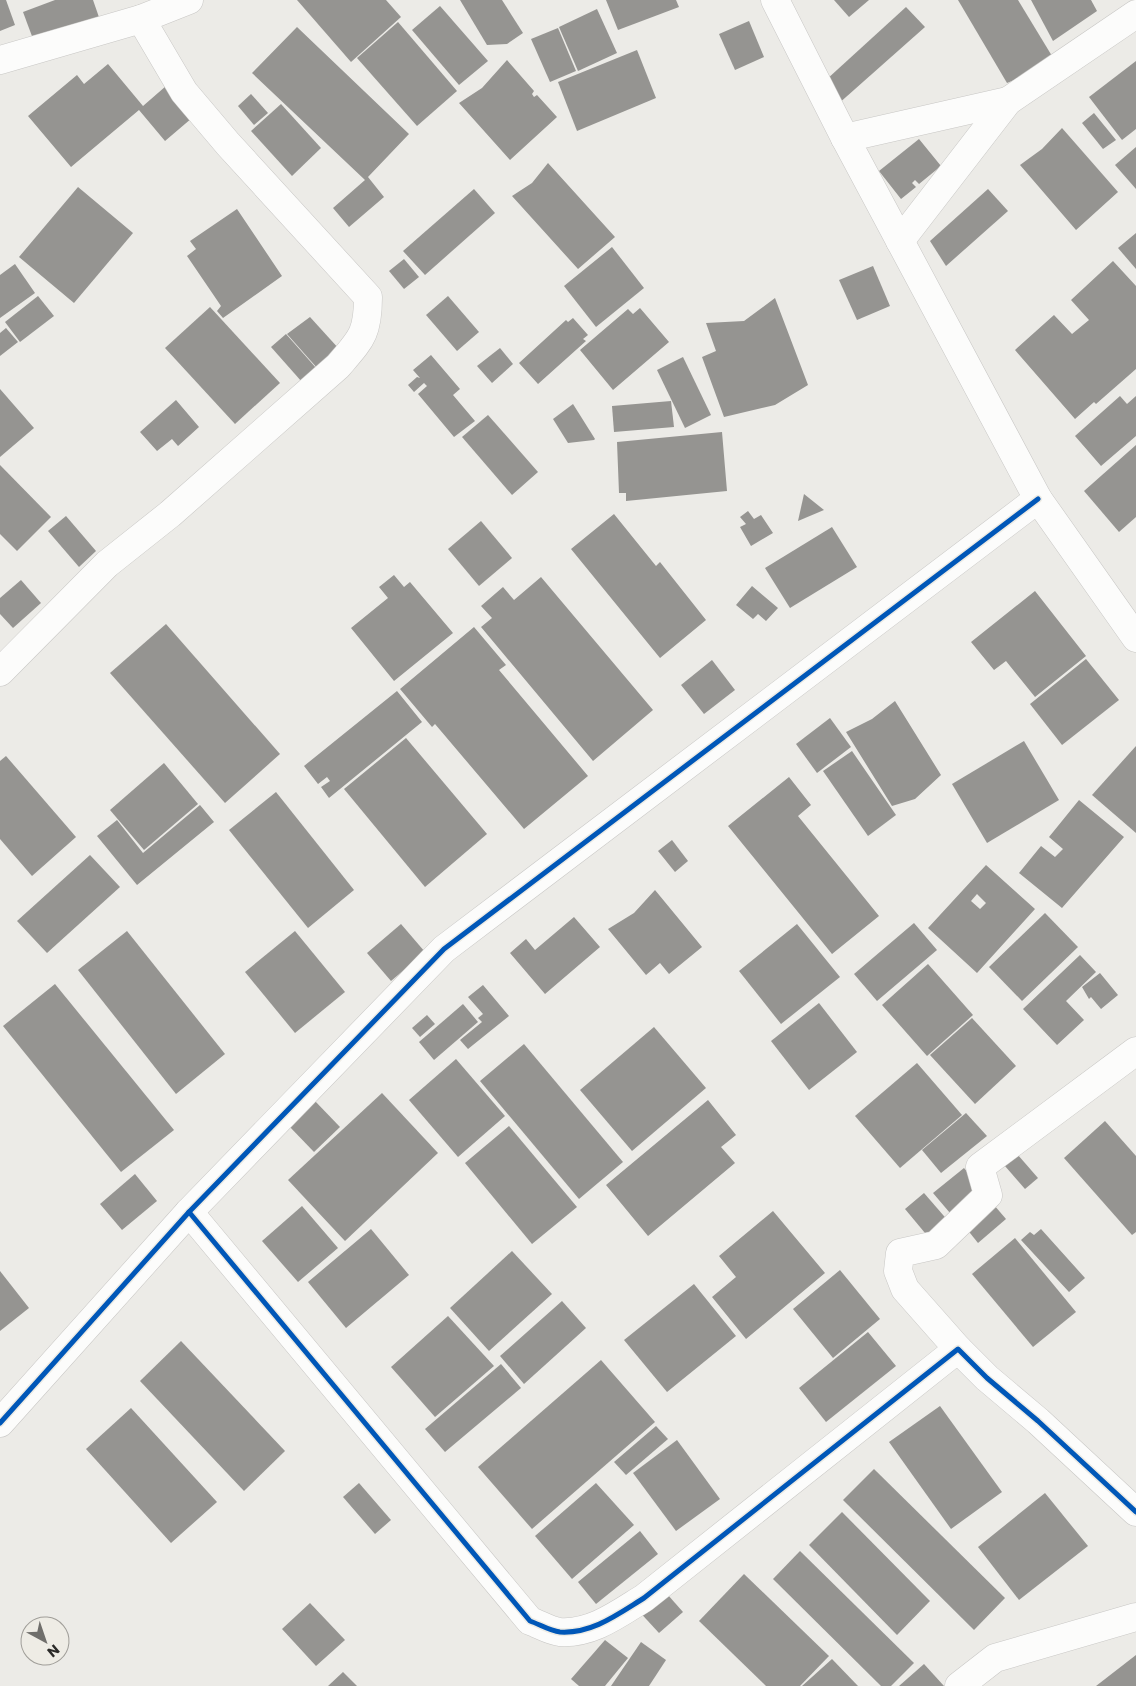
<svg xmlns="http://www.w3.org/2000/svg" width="1136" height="1686" viewBox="0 0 1136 1686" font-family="Poppins,sans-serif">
  <rect width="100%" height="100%" fill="#ecebe7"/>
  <g fill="#959491" fill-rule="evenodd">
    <path d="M0,0h6l9,25 -15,6z"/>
    <path d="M55,0h38l8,23 -65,24 -13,-35z"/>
    <path d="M297,0h89l15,17 -50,45z"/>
    <path d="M460,0h42l21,33 -16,11 -20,1z"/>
    <path d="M606,0h70l3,7 -61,23z"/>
    <path d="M834,0h35l-20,17z"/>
    <path d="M958,0h60l34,56 -21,17 -24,10z"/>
    <path d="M1031,0h60l6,11 -44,30z"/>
    <path d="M440,6l48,55 -29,24 -47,-55z"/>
    <path d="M906,7l19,20 -88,78 -11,-25z"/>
    <path d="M597,9l20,44 -39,18 -19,-44z"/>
    <path d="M749,21l15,36 -29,13 -16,-36z"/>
    <path d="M398,22l59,69 -40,35 -60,-68z"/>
    <path d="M297,27l112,107 -41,43 16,20 -35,30 -16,-19 32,-28 -113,-107z"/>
    <path d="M558,28l18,43 -26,11 -19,-43z"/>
    <path d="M637,50l19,48 -79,33 -19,-49z"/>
    <path d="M507,60l27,31 -2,3 2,3 3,-2 20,22 -47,43 -51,-57 23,-15z"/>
    <path d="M1136,61v68l-14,11 -33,-43z"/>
    <path d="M108,64l35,42 23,-20 26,32 -27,23 -26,-31 -68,57 -43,-51 49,-41 7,9z"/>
    <path d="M251,94l17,19 -14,12 -16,-19z"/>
    <path d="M281,104l40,44 -29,28 -41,-45z"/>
    <path d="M1094,113l22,27 -13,9 -21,-26z"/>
    <path d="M1062,128l56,64 -42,38 -56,-65 22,-16z"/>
    <path d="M919,139l22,27 -22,18 -4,-4 -3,3 4,4 -15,12 -22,-28z"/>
    <path d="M1136,147v42l-21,-24z"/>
    <path d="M548,163l67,74 -37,32 -66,-73 20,-13z"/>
    <path d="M78,187l55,46 -59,70 -55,-46z"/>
    <path d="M474,189l21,24 -70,62 -22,-24z"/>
    <path d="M988,189l20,22 -62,55 -16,-25z"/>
    <path d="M237,209l45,67 -59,42 -6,-7 4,-5 -34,-50 9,-7 -6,-8z"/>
    <path d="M1136,233v36l-18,-21z"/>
    <path d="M612,247l32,41 -48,39 -32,-41z"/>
    <path d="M404,259l15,18 -15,12 -15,-18z"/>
    <path d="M1113,261l23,25v83l-40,35 -2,-2 -19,17 -60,-69 39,-35 18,19 17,-14 -18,-20z"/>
    <path d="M15,264l20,29 -35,25v-43z"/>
    <path d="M873,266l17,40 -33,14 -18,-40z"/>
    <path d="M38,296l16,20 -34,26 -15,-20z"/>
    <path d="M448,296l31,36 -22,19 -31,-36z"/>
    <path d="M775,298l33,87 -33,20 -51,12 -22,-60 14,-6 -10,-28 38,-2z"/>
    <path d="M210,307l70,76 -45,41 -70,-76z"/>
    <path d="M640,308l29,34 -56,48 -33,-40 48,-41 5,5z"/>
    <path d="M310,317l30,33 -22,19 -31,-35z"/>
    <path d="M573,318l15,17 -5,4 3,2 -48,43 -19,-21 47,-43 2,2z"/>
    <path d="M6,328l12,14 -18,14v-23z"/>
    <path d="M286,334l31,35 -15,13 -31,-35z"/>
    <path d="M500,348l13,16 -21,19 -15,-17z"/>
    <path d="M431,355l29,34 -7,6 22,26 -21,16 -36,-43 9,-8 -3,-3 -10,9 -6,-7 9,-8 3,1 -7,-8z"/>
    <path d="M683,357l28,58 -26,13 -28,-58z"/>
    <path d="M0,389l34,39 -34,29z"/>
    <path d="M1120,396l7,8 9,-8v40l-35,30 -26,-30z"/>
    <path d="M176,400l23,27 -21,19 -6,-7 -15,12 -17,-19z"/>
    <path d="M671,401l3,26 -60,5 -2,-26z"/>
    <path d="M573,404l22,35 -1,1 -26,3 -15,-24z"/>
    <path d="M488,415l50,57 -26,23 -50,-58z"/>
    <path d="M722,432l5,59 -101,10v-8h-7l-2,-51z"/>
    <path d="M1136,445v72l-17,15 -35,-41z"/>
    <path d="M0,465l51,52 -34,34 -17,-17z"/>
    <path d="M804,494l20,16 -26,11z"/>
    <path d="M748,511l6,8 7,-4 12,18 -22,13 -11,-19 6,-3 -6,-7z"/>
    <path d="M614,514l42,52 4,-4 46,58 -46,38 -89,-109z"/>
    <path d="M66,516l30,35 -17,16 -31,-36z"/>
    <path d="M481,521l31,37 -33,28 -31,-37z"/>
    <path d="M832,527l25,40 -67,41 -25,-40z"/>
    <path d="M394,575l10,12 6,-5 43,51 -59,48 -43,-53 37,-30 -9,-11z"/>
    <path d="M541,577l112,133 -60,51 -112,-134 11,-9 -11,-12 22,-19 11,13z"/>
    <path d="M21,580l20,23 -28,25 -13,-14v-16z"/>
    <path d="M752,586l26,22 -12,13 -8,-7 -5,5 -17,-14z"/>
    <path d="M1035,591l51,65 -51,41 -29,-36 -12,9 -23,-28z"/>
    <path d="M166,624l114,130 -55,49 -115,-130z"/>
    <path d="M474,627l32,38 -7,5 89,106 -64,53 -89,-105 -3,3 -32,-38z"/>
    <path d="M1086,659l33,41 -57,45 -32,-41z"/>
    <path d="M712,660l23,30 -31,24 -23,-29z"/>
    <path d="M397,691l25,31 -93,76 -8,-11 9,-6 -3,-4 -9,7 -14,-18z"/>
    <path d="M895,701l46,74 -26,24 -23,7 -46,-74 26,-13z"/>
    <path d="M830,718l21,29 -34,26 -21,-29z"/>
    <path d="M406,738l81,96 -62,53 -81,-98z"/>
    <path d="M1024,741l35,59 -72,43 -35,-59z"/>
    <path d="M1136,746v87l-44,-38z"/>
    <path d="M852,751l44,64 -28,21 -45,-65z"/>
    <path d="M6,756l70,81 -44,39 -32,-37v-78z"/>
    <path d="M164,763l34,41 -54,46 -34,-40z"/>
    <path d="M789,777l22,28 -13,11 81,100 -47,38 -104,-128z"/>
    <path d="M276,792l78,98 -46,38 -79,-98z"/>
    <path d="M1079,800l45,37 -62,71 -43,-35 22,-27 14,11 8,-8 -14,-12z"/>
    <path d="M200,805l14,17 -77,63 -40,-49 20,-16 26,33z"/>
    <path d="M672,840l16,21 -13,11 -17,-21z"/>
    <path d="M90,855l30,32 -73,66 -30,-32z"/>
    <path d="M986,865l49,44 -58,64 -49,-45zM977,894l9,9 -6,6 -9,-8z"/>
    <path d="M655,890l47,57 -33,27 -9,-11 -14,12 -38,-46 26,-16z"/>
    <path d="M1045,913l33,34 -56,54 -33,-34z"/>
    <path d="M574,917l26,30 -55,47 -35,-41 16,-14 9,11z"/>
    <path d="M914,923l23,27 -60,51 -23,-27z"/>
    <path d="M401,924l24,28 -34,29 -24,-28z"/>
    <path d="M797,924l43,53 -59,47 -42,-53z"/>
    <path d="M127,931l98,123 -49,40 -98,-124z"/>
    <path d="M295,931l50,61 -50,41 -50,-61z"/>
    <path d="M1080,955l16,17 -30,29 18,19 -27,25 -34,-36z"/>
    <path d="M928,964l45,51 -46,41 -45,-51z"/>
    <path d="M1100,973l18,22 -17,14 -10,-12 -2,2 -7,-12z"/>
    <path d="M55,984l119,146 -53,42 -118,-146z"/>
    <path d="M483,985l26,31 -41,33 -8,-9 22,-18 -4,-4 5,-4 -15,-17z"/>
    <path d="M819,1003l38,49 -48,38 -38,-49z"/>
    <path d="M463,1004l15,18 -44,38 -15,-18z"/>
    <path d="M427,1015l8,9 -15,13 -8,-9z"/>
    <path d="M972,1018l44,48 -41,38 -45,-49z"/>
    <path d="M654,1027l52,61 -74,63 -52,-61z"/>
    <path d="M524,1044l99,118 -44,37 -99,-118z"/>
    <path d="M456,1059l49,57 -47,41 -49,-57z"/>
    <path d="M917,1063l45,52 -62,53 -45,-52z"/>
    <path d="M382,1093l56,60 -93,88 -57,-61z"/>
    <path d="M314,1100l26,27 -26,25 -26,-27z"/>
    <path d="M708,1100l28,35 -15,12 14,16 -87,73 -42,-51z"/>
    <path d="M966,1113l21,23 -46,37 -19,-23z"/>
    <path d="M1105,1121l31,35v76l-4,3 -68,-77z"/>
    <path d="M509,1126l68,81 -45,37 -67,-81z"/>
    <path d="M1011,1147l27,31 -13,11 -27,-31z"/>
    <path d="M964,1168l16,19 -30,26 -17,-20z"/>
    <path d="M135,1174l22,27 -35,29 -22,-26z"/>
    <path d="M924,1193l26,30 -20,16 -25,-30z"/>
    <path d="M994,1205l12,14 -28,24 -12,-15z"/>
    <path d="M302,1206l36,42 -40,34 -36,-41z"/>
    <path d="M773,1211l52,62 -79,66 -34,-42 24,-20 -17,-21z"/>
    <path d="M371,1229l38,46 -63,53 -38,-46z"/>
    <path d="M1041,1229l44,49 -16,14 -48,-52 9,-8 4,3z"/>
    <path d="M1015,1238l61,74 -43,35 -61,-73z"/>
    <path d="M512,1251l40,43 -63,57 -39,-43z"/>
    <path d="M840,1270l40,49 -47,39 -40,-49z"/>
    <path d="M0,1271l29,37 -29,23z"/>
    <path d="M694,1284l42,52 -69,56 -43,-52z"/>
    <path d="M562,1301l24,27 -62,56 -24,-28z"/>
    <path d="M448,1316l46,50 -59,51 -44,-50z"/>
    <path d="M868,1332l28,34 -70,56 -27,-34z"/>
    <path d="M181,1341l104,110 -41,40 -104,-110z"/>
    <path d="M601,1360l54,62 -123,107 -54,-62z"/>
    <path d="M501,1364l20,24 -76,64 -20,-23z"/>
    <path d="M940,1406l62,86 -51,37 -62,-87z"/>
    <path d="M131,1408l86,94 -46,41 -85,-94z"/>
    <path d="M656,1426l12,13 -42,36 -12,-13z"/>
    <path d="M677,1440l43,59 -44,32 -43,-58z"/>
    <path d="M874,1469l131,129 -31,32 -131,-130z"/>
    <path d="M359,1483l32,37 -16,14 -32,-37z"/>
    <path d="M596,1483l38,42 -62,54 -37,-43z"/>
    <path d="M1045,1493l43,53 -69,54 -41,-53z"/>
    <path d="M842,1512l88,89 -33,34 -88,-90z"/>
    <path d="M640,1531l18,23 -62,50 -18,-22z"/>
    <path d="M800,1551l114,112 -23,23h-10l-108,-107z"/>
    <path d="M744,1574l85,82 -29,30h-34l-67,-65z"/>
    <path d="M660,1586l23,26 -24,21 -24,-26z"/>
    <path d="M310,1603l35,37 -29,26 -34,-37z"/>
    <path d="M605,1640l23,18 -23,28h-26l-8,-7z"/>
    <path d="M641,1642l25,18 -17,26h-38z"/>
    <path d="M1136,1655v31h-40z"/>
    <path d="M832,1659l26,27h-56z"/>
    <path d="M924,1664l20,22h-45z"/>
    <path d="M343,1672l14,14h-29z"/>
  </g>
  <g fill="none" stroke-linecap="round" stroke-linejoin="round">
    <defs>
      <g id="minor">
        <path d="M775,0l70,138 193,361 98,139"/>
        <path d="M0,60l141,-41 48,-19"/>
        <path d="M845,138l163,-37"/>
        <path d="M900,241l108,-140 128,-87"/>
        <path d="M0,672l107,-108 63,-50 168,-148c23,-27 30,-32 30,-69l-140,-153 -44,-52 -43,-73"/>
        <path d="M189,1212l341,409c9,3 20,10 30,11 32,2 58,-18 84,-34l314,-249 29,29 51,43 98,91"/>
        <path d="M958,1349l-53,-60 -7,-18 2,-18 36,-8 52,-50 -8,-28 156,-116"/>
        <path d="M0,1423l189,-211 255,-263 594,-450"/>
        <path d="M959,1686l36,-28 141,-41"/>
      </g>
    </defs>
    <use href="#minor" stroke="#c8c7c5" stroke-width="29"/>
    <use href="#minor" stroke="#fcfcfb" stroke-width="28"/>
    <defs>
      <g id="cycleway">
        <path d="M189,1212l341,409c9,3 20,10 30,11 32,2 58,-18 84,-34l314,-249 29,29 51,43 98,91"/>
        <path d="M0,1423l189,-211 255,-263 594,-450"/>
      </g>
    </defs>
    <use href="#cycleway" stroke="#eeece5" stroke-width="8"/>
    <use href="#cycleway" stroke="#0057b8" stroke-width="5"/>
  </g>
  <g transform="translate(45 1641) rotate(140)"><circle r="24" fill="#eeece5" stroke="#a09e99"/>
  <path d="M0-4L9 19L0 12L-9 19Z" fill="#6f6e6b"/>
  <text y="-8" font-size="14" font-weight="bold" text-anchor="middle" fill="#2b2a28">N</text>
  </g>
</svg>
